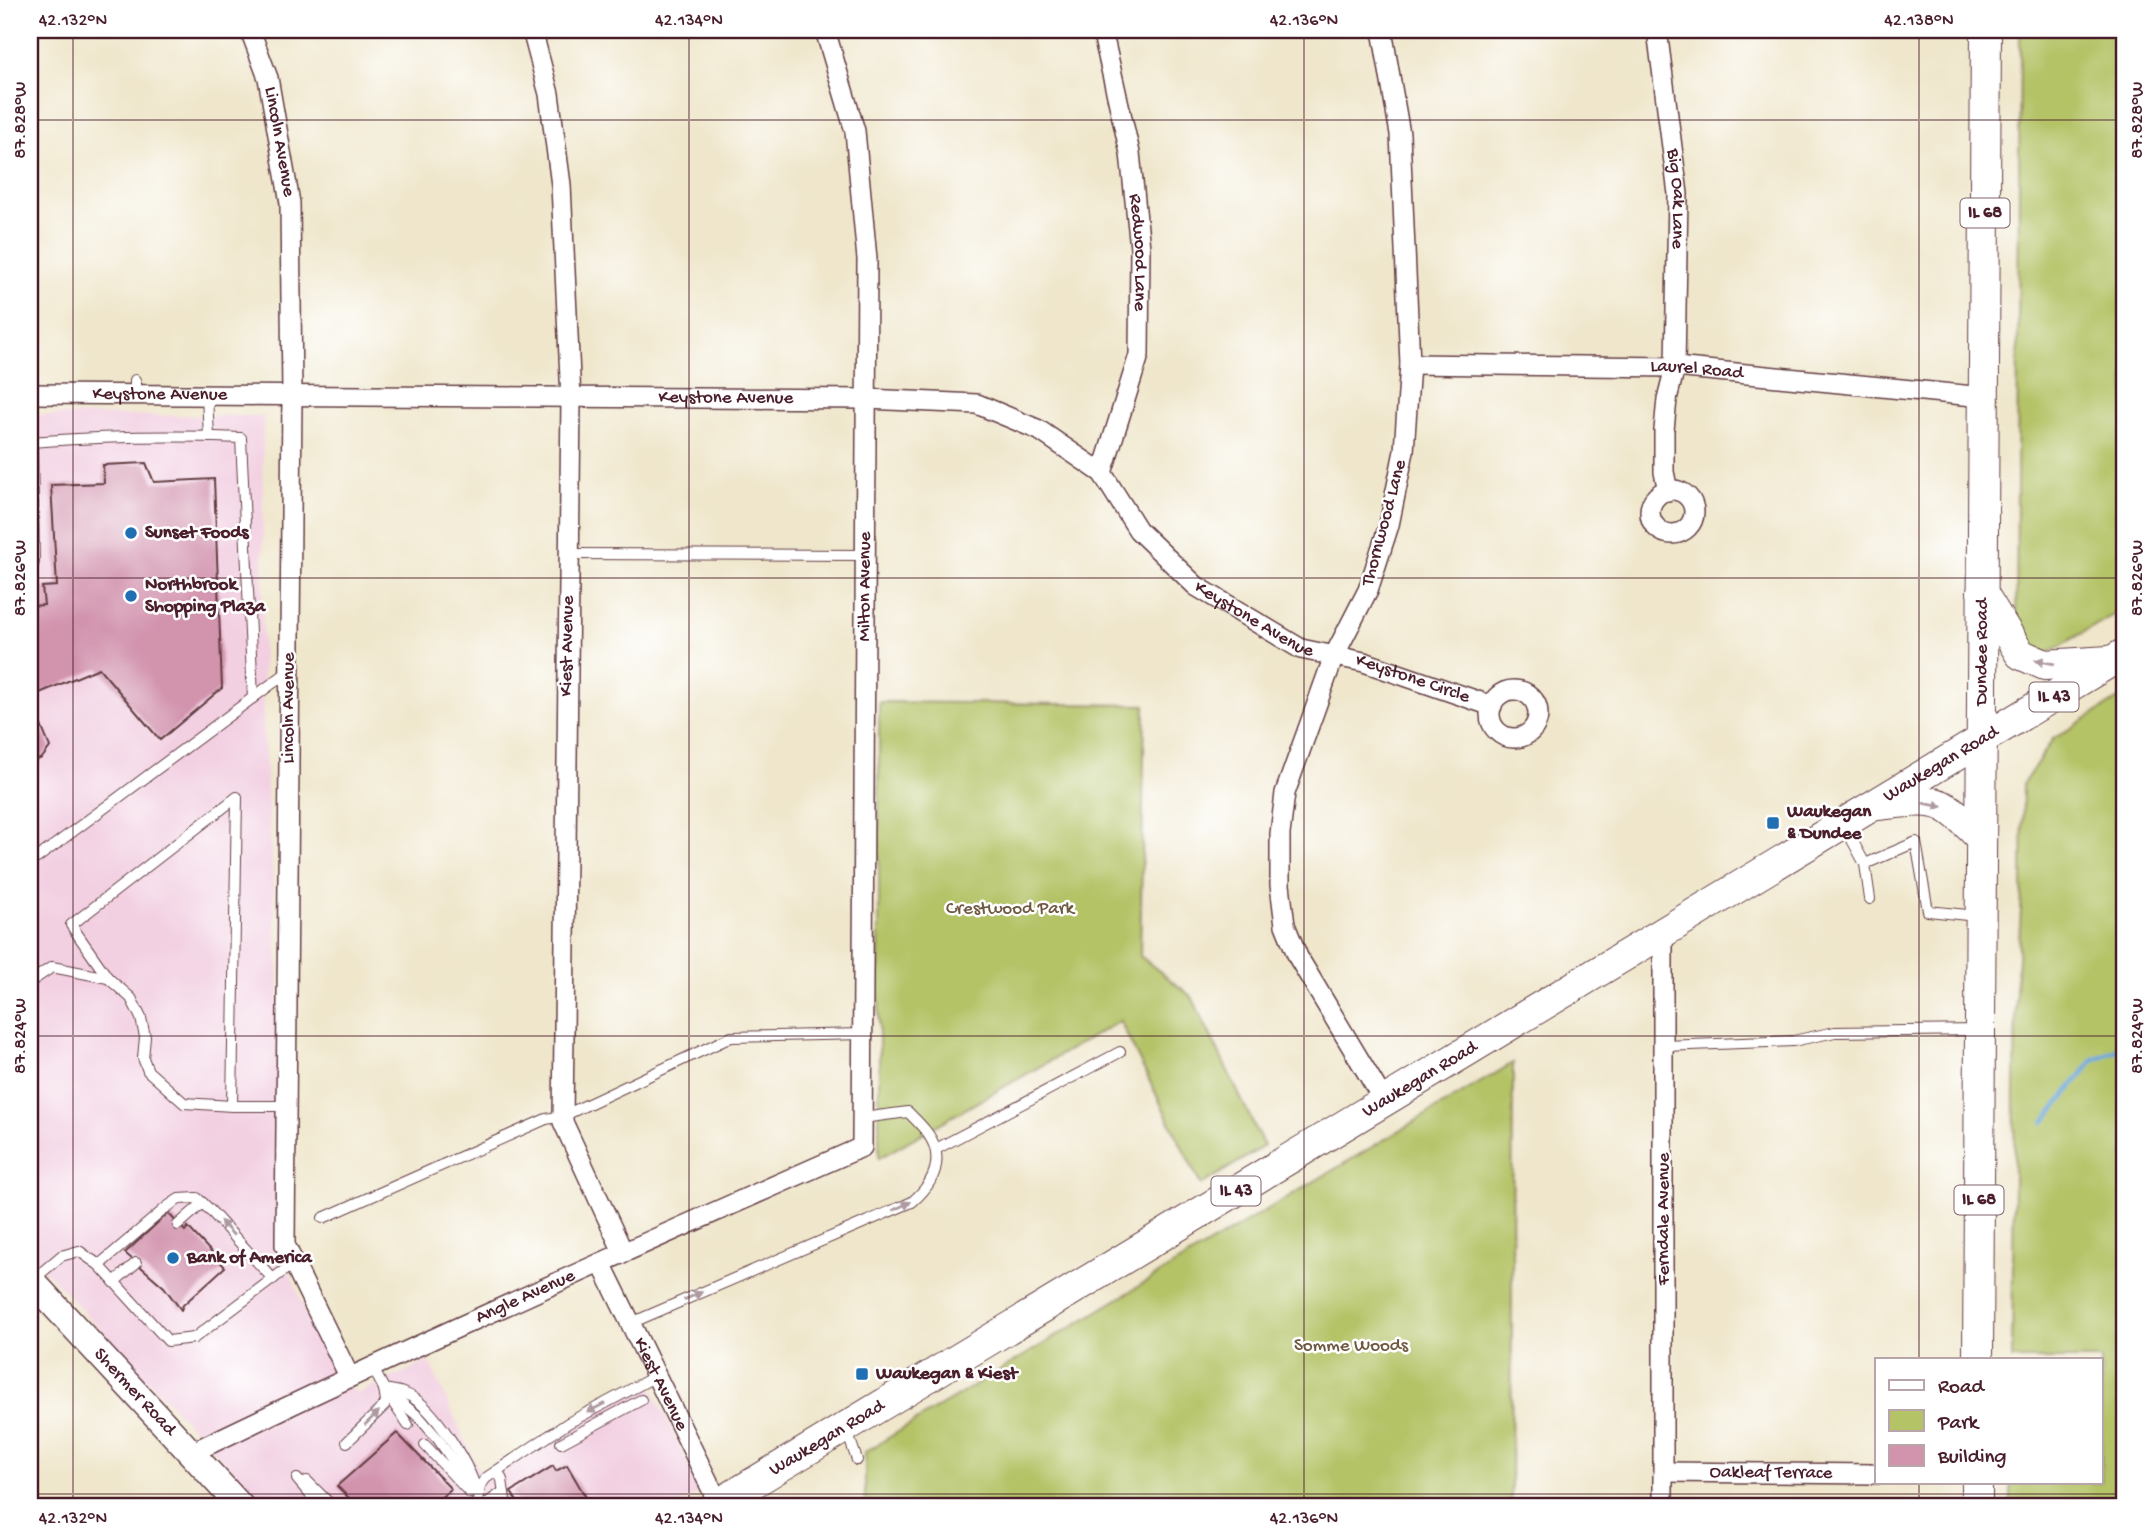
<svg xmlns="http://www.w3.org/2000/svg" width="2155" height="1536" viewBox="0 0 2155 1536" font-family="'Gochi Hand',sans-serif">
  <rect width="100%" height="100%" fill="#fff"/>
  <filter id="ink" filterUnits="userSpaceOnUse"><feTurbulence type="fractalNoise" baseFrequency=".0143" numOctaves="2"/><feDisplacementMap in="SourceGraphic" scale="14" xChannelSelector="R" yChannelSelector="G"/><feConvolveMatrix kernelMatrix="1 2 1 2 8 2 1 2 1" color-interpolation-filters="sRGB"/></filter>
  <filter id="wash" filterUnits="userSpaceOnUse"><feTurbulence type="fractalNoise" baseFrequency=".00686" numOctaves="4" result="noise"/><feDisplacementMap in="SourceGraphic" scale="28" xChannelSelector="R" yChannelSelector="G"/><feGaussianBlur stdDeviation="1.57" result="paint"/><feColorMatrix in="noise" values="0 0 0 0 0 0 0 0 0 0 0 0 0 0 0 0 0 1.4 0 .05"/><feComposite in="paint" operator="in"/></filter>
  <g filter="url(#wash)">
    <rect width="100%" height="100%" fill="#efe6cb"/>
    <path fill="#f2cfe1" d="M30,415l233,1v307l16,251 -1,263 27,76 51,81 73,-33 51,112 168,-94 53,113 -24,14h-411l-236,-251z"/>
    <g fill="#b4c366" stroke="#7f7148" stroke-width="2">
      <path d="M2020,30h105v578l-82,48 -27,-19z"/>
      <path d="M2125,695v811h-114v-24h90v-123h-89l4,-368 6,-98 1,-109 30,-45z"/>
      <path d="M879,702l266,3 -5,251 52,41 72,149 -63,39 -81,-164 -241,137z"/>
      <path d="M1513,1063l-2,443h-646v-54l299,-181z"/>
    </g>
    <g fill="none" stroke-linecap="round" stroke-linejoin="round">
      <path stroke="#69a6db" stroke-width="5" d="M2044,1122l50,-63 29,-11 2,-4"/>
    </g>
    <g id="blocks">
      <g fill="#d293ad">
        <path d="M146,463l8,19 60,-3 8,209 -62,52 -61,-72 -69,29v-91l14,-1 -2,-18 15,-1 -6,-101 53,-2 -1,-18z"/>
        <path d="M30,699l20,48 -8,11 -12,5z"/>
        <path d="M168,1213l17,18 3,-4 37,40 -42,38 -2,5 -17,-23 -39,-34z"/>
        <path d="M397,1433l54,56 -20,17h-74l-20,-20z"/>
        <path d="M567,1465l24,41h-71l-9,-14 42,-26 3,5z"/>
      </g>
    </g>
  </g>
  <g filter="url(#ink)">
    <use href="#blocks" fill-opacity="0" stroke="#633d43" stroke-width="2"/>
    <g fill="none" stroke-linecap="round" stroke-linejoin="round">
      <defs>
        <g id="service">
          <path d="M135,380v15"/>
          <path d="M207,396l2,41"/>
          <path d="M30,442c70,-5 140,-7 211,-4l12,260"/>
          <path d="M569,554l297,1"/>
          <path d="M30,571l4,-9 -3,-168"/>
          <path d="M1845,827l20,37 5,35"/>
          <path d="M30,852l7,6 252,-187"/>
          <path d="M1865,864l51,-22 12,69 49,5"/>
          <path d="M108,978l-37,-53 166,-128 -5,309"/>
          <path d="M30,982l22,-15 56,11 23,20 10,20 4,19 -2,21 5,13 36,32 48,3h54"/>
          <path d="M1664,1046l129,-5 42,-9 142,-2"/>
          <path d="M936,1149l184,-97"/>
          <path d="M323,1218l223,-99 17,-3 168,-79 132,-3"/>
          <path d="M178,1225l25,-22"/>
          <path d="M99,1265l68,-58 12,-8 18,-1 12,11 64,70"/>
          <path d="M34,1279l27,-23 18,-5 20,14 69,76 26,-3 100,-75"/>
          <path d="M114,1282l22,-19"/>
          <path d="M631,1323l281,-121c15,-13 29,-32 23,-54 -4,-14 -17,-26 -27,-36l-46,6"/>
          <path d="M372,1366l12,23c10,2 22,3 31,10 22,15 57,69 62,95"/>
          <path d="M386,1390l33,27 19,22 32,47"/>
          <path d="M390,1398l18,27"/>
          <path d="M847,1431l10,29"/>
          <path d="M347,1442l37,-36 2,-5 -2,-12"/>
          <path d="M561,1443l80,-43"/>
          <path d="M425,1445l45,48"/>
          <path d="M498,1471l4,9 4,26"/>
          <path d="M297,1479l23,27"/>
          <path d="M307,1481l25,25"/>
          <path d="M473,1506l5,-4 2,-16 6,-8 82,-55 88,-47"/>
          <path d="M483,1506l20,-14"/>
        </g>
        <g id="minor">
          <path id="s1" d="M250,30l18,48 22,125 2,193 -7,849 64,131"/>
          <path d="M532,30l17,64 12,91 10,214 -8,723 60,130"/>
          <path id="s2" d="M1102,30l28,123 10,95 -1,107 -37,118"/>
          <path d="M1382,30l18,104 10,230 -6,87 -15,74 -21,65 -34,66 -49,137 -5,41v51l5,40 13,32 86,144"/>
          <path id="s3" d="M1657,30l21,164 -3,173 -8,32 -3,31v42l4,19"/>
          <path id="s4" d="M1410,364l265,3 309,30"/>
          <path id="s5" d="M30,394l837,5 110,5 62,26 63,43 36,57 58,56 105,63 63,13 128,44"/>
          <circle cx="1672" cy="512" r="22"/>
          <circle cx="1514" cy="714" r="24"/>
          <path id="s6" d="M601,1263l118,241"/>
          <path id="s7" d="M191,1453c221,-107 446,-207 671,-306l5,-888 -12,-128 -30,-101"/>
          <path id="s8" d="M1664,1472l213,2"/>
          <path d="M1663,1506v-573"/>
        </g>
        <g id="secondary">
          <path id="s9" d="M30,1279l210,227"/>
        </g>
        <g id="primary">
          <path d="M1982,592l38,62 25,11 64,-4"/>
          <path d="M1878,805c19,-1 47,-8 65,1 15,7 26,21 38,32"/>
          <path id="s10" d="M1978,1359l8,-1329"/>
          <path id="s11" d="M715,1506l1410,-853"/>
          <path d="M1977,1506v-24"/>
        </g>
      </defs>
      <use href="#service" stroke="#633d43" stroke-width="12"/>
      <use href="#minor" stroke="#633d43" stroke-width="22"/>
      <use href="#secondary" stroke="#633d43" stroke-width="29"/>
      <use href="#primary" stroke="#633d43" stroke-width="32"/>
      <use href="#service" stroke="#fff" stroke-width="10"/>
      <use href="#minor" stroke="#fff" stroke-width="19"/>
      <use href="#secondary" stroke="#fff" stroke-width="26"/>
      <use href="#primary" stroke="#fff" stroke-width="30"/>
    </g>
    <defs><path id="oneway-solid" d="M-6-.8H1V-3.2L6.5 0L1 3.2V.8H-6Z" transform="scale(1.75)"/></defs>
    <g fill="#ae9aa0">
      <use href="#oneway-solid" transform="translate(2045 662) rotate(-169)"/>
      <use href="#oneway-solid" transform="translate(1933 805) rotate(10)"/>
      <use href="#oneway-solid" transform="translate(902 1206) rotate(-25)"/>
      <use href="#oneway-solid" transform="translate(227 1228) rotate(-132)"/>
      <use href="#oneway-solid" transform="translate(693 1296) rotate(-23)"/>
      <use href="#oneway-solid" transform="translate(596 1408) rotate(152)"/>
      <use href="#oneway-solid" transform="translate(372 1418) rotate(-44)"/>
    </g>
  </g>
  <path fill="none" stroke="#4a1f2b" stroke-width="2" stroke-opacity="0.45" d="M73,30v1476M689,30v1476M1304,30v1476M1919,30v1329M30,120h2095M30,578h2095M30,1036h2095M1919,1482v24M30,1494h2095"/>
  <g fill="#1f6fb2" stroke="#fff" stroke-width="2.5">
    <circle cx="131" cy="533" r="7"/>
    <circle cx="131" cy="596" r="7"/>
    <rect x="1766" y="816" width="14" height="14" rx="3.5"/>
    <circle cx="173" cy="1258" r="7"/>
    <rect x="855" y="1367" width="14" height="14" rx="3.5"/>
  </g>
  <g text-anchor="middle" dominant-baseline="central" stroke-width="5" stroke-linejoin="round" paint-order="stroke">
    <g fill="#fff" stroke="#80626b" stroke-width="2">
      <rect x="1960.5" y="198.5" width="49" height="29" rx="5"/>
      <rect x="2029.5" y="682.5" width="49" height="29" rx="5"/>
      <rect x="1211.5" y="1176.5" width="49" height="29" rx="5"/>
      <rect x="1954.5" y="1185.5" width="49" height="29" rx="5"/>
    </g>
    <g font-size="18" font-weight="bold" fill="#4a1f2b">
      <text x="1985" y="213">IL 68</text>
      <text x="2054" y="697">IL 43</text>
      <text x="1236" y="1191">IL 43</text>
      <text x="1979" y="1200">IL 68</text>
    </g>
    <g font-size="19" fill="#4a1f2b" stroke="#fff">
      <text stroke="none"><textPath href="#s1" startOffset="116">Lincoln Avenue</textPath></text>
      <text stroke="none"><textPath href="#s3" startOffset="170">Big Oak Lane</textPath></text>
      <text stroke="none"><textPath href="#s2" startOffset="226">Redwood Lane</textPath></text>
      <text stroke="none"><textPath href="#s4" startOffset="287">Laurel Road</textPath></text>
      <text stroke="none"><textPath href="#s5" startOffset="130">Keystone Avenue</textPath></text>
      <text stroke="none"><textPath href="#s5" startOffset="696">Keystone Avenue</textPath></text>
      <text transform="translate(1385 523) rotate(-75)">Thornwood Lane</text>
      <text stroke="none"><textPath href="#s7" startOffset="1298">Milton Avenue</textPath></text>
      <text stroke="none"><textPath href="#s5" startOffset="1306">Keystone Avenue</textPath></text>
      <text transform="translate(568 646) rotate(-89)">Kiest Avenue</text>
      <text stroke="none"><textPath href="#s10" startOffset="707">Dundee Road</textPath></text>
      <text stroke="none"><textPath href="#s5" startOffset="1477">Keystone Circle</textPath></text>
      <text transform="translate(289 708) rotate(-90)">Lincoln Avenue</text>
      <text stroke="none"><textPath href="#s11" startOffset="1433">Waukegan Road</textPath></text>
      <text stroke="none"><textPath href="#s11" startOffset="824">Waukegan Road</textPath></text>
      <text transform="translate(1664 1219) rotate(-90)">Ferndale Avenue</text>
      <text stroke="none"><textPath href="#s7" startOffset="369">Angle Avenue</textPath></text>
      <text stroke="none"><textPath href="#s6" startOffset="135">Kiest Avenue</textPath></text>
      <text stroke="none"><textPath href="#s9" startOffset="154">Shermer Road</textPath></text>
      <text stroke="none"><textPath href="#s11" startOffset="131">Waukegan Road</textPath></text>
      <text stroke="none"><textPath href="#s8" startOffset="107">Oakleaf Terrace</textPath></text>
    </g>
    <g font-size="19" font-weight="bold" fill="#4a1f2b" stroke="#fff" text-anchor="start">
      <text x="145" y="533">Sunset Foods</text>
      <text x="145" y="585">Northbrook<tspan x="145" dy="22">Shopping Plaza</tspan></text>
      <text x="1787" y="812">Waukegan<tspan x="1787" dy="22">&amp; Dundee</tspan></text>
      <text x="187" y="1258">Bank of America</text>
      <text x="876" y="1374">Waukegan &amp; Kiest</text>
    </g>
    <g font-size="19" fill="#6f5840" stroke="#fff">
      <text x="1010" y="909">Crestwood Park</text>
      <text x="1351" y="1346">Somme Woods</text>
    </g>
  </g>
  <rect width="2155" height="1536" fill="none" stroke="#fff" stroke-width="77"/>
  <rect x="1875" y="1358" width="228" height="126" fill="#ffffff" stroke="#b7a5aa" stroke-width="2"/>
  <rect x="1889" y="1380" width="35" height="10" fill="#ffffff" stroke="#b7a5aa" stroke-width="2"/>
  <text x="1938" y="1392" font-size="21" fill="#4a1f2b">Road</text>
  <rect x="1889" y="1410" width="35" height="21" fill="#b4c366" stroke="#b7a5aa" stroke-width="2"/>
  <text x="1938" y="1428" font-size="21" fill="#4a1f2b">Park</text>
  <rect x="1889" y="1445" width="35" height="21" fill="#d293ad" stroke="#b7a5aa" stroke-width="2"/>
  <text x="1938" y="1462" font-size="21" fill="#4a1f2b">Building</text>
  <rect x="38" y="38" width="2078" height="1460" fill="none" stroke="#4a1f2b" stroke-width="2.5"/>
  <g font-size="18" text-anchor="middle" fill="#4a1f2b">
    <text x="73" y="25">42.132°N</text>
    <text x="689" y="25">42.134°N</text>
    <text x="1304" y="25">42.136°N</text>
    <text x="1919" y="25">42.138°N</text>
    <text transform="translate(2136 120) rotate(-90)" y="6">87.828°W</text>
    <text transform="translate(19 120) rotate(-90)" y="6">87.828°W</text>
    <text transform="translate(2136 578) rotate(-90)" y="6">87.826°W</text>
    <text transform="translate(19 578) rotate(-90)" y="6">87.826°W</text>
    <text transform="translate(2136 1036) rotate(-90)" y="6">87.824°W</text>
    <text transform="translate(19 1036) rotate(-90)" y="6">87.824°W</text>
    <text x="73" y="1523">42.132°N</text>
    <text x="689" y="1523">42.134°N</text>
    <text x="1304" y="1523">42.136°N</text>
  </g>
</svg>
